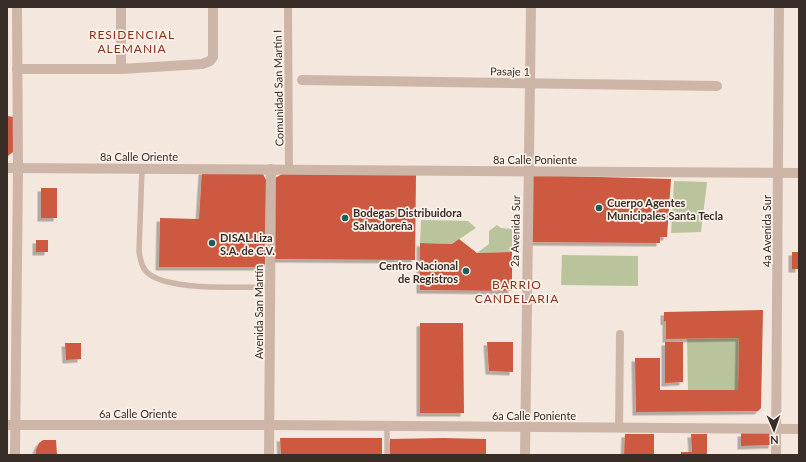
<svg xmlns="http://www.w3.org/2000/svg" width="806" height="462" viewBox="0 0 806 462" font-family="Lato,sans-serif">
  <defs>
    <filter id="shadow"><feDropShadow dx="-3.5" dy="3.5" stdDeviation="0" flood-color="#0004"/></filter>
  </defs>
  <rect width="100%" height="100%" fill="#f4e7dd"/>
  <g fill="#b9c49c">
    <path d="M674,181l33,1 -6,50 -30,1z"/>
    <path d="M421,220l47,1 8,7 -24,16 -32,-1z"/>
    <path d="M497,225l4,3 11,1v23l-35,1 12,-9v-13z"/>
    <path d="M562,255l76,1v30l-77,-1z"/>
    <path d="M739,338l-1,52h-50l-1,-51z"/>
  </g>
  <g fill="#cd5a41" filter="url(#shadow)">
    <path d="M7,116l7,1 -1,35 -4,3h-2z"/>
    <path d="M202,171l60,1 4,8 -1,87h-106l1,-49 39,1z"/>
    <path d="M284,173l132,2 -1,85 -141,-1 1,-81z"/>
    <path d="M529,175l142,4 -4,58h-7v6l-132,-1z"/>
    <rect x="41" y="188" width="16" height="30"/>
    <path d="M459,239l18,14 35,-1v39l-92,-1v-47l32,1z"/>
    <rect x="36" y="240" width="12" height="12"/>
    <rect x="792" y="252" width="7" height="17"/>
    <path d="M763,310l-2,98 -3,3 -122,1 -1,-54h25v32h78l1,-52 -73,1v-18l-2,1v-10z"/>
    <path d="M420,323h43l1,90h-44z"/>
    <path d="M487,342h26v30l-24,-1z"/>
    <path d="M665,342h18v40l-18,1z"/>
    <path d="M65,343h16v16l-15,1z"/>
    <path d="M741,433h31v12l-31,1z"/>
    <path d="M625,434h29v21h-30z"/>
    <path d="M691,434h16v21h-26v-3h11z"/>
    <path d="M280,438h102v17h-101z"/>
    <path d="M443,438l43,1v16h-96v-16z"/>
    <path d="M43,440h13l1,15h-21v-5l3,-7z"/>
  </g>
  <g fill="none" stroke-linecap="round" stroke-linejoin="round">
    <g stroke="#cdb6a8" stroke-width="5.5">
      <path d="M142,168l-3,84c2,9 3,17 10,22 23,17 92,13 121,13"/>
      <path d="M387,426v29"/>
    </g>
    <g stroke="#cdb6a8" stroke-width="8">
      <path d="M288,7l1,163"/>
      <path d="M619,428l1,-94"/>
    </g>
    <g stroke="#cdb6a8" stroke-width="10">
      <path d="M121,7v62"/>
      <path d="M17,69h104l81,-5 8,-3 3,-4v-50"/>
      <path d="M302,80l415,6"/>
      <path d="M7,168l792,5"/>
      <path d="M7,425h262l530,4"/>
      <path d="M15,455l3,-287 -1,-161"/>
      <path d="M269,455l2,-286"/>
      <path d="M525,455l6,-448"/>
      <path d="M776,455l3,-448"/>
    </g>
  </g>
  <g fill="#1b5e5e" stroke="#fbf2ea" stroke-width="1.5">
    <circle cx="599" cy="208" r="4"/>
    <circle cx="345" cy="218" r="4"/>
    <circle cx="212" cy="243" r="4"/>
    <circle cx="466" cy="271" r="4"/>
  </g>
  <g text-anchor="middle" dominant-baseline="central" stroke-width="3.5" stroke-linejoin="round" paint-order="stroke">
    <g font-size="11" fill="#392d28" stroke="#fbf2ea">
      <text transform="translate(510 71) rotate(1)">Pasaje 1</text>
      <text transform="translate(278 88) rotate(-91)">Comunidad San Martín I</text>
      <text x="139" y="156">8a Calle Oriente</text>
      <text x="535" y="159">8a Calle Poniente</text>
      <text transform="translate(515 231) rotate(-89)">2a Avenida Sur</text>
      <text transform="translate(766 231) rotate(-90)">4a Avenida Sur</text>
      <text transform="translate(258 312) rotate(-90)">Avenida San Martín</text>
      <text x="138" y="413">6a Calle Oriente</text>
      <text x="534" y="415">6a Calle Poniente</text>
    </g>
    <g font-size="11" font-weight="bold" fill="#392d28" stroke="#fbf2ea" text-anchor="start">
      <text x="607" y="202">Cuerpo Agentes<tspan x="607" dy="13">Municipales Santa Tecla</tspan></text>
      <text x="353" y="212">Bodegas Distribuidora<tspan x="353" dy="13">Salvadoreña</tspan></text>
      <text x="220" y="237">DISAL.Liza<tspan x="220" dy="13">S.A. de C.V.</tspan></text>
      <text x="458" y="265" text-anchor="end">Centro Nacional<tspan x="458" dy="13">de Registros</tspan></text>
    </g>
    <g font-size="12" letter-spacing="1" fill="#8e2f1c" stroke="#fbf2ea">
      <text x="132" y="34">RESIDENCIAL<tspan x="132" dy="14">ALEMANIA</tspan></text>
      <text x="517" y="284">BARRIO<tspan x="517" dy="14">CANDELARIA</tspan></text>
    </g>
  </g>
  <rect width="806" height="462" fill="none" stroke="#392d28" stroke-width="16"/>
  <g transform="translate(774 430) rotate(178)" stroke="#fbf2ea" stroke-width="3" paint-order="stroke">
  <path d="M0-3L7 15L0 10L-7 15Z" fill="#392d28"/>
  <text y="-6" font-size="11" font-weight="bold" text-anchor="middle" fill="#392d28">N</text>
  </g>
</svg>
